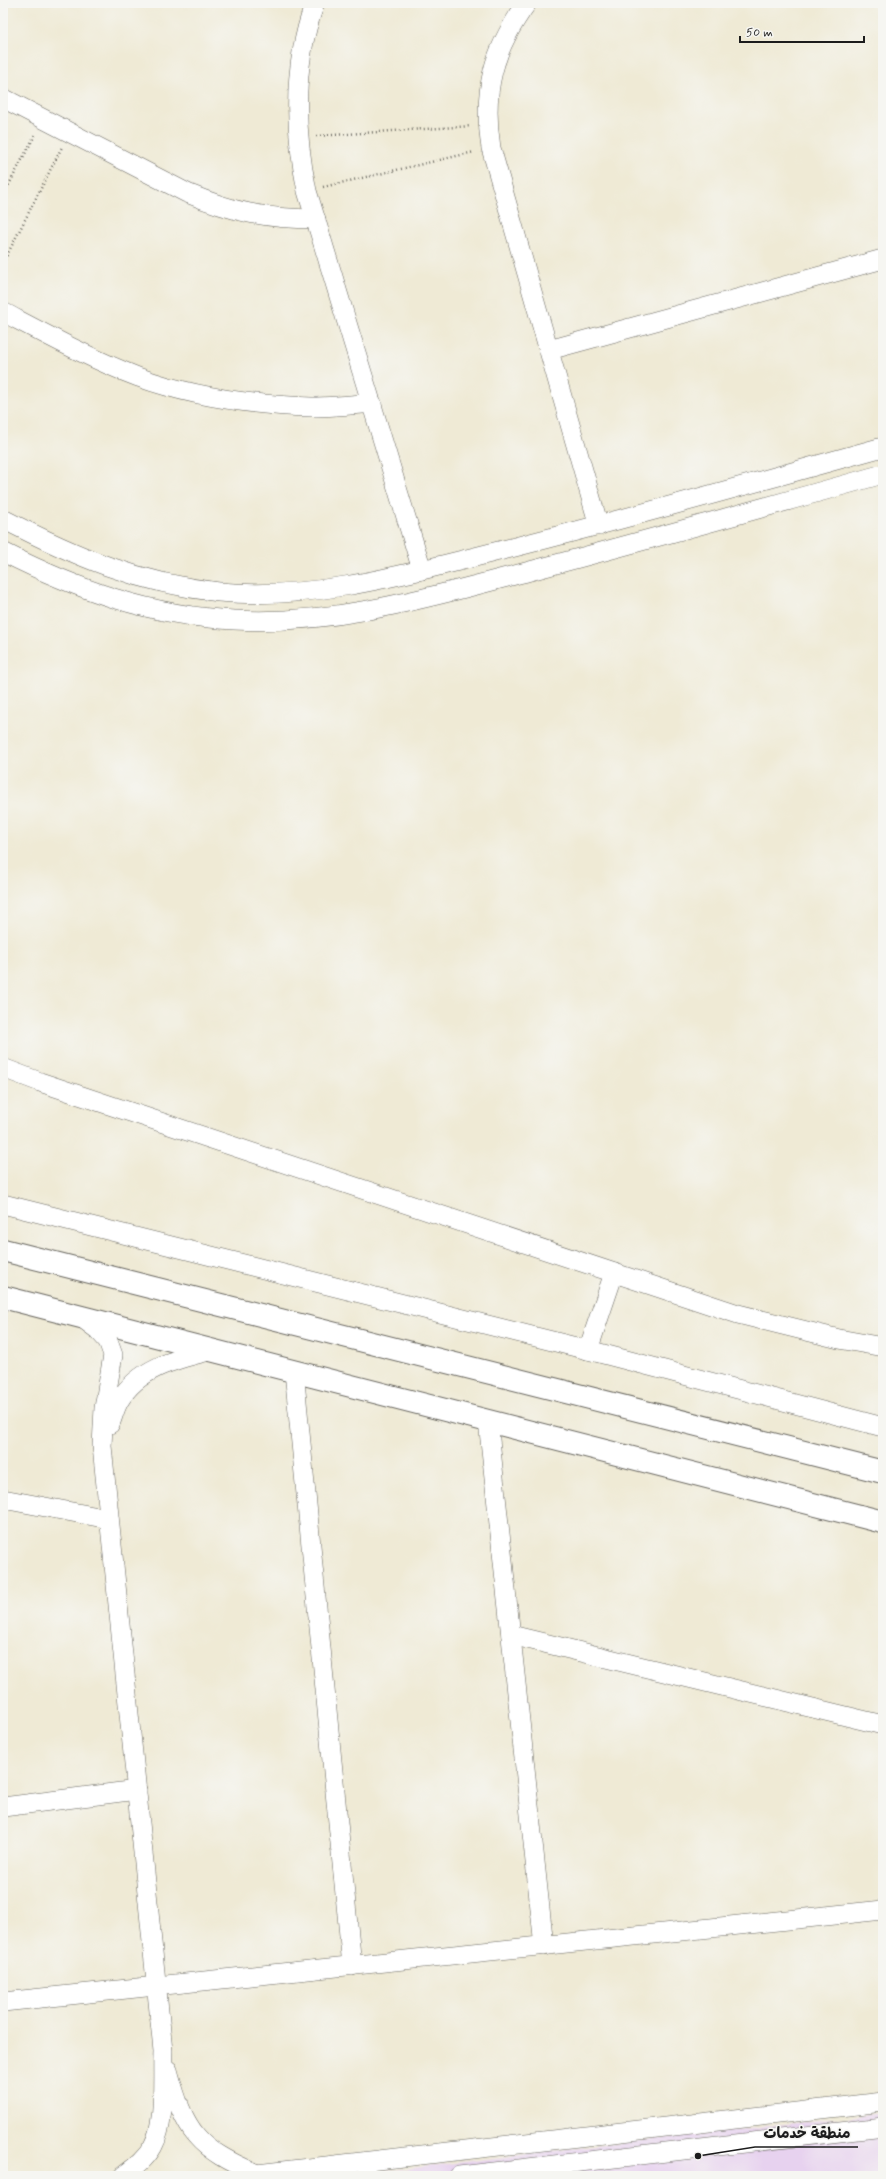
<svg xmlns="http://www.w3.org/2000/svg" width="886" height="2179" viewBox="0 0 886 2179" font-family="Mynerve,'Playpen Sans Arabic',sans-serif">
  <rect width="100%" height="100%" fill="#f6f6f2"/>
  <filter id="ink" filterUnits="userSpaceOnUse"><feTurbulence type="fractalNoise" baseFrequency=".025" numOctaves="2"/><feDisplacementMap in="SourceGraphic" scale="8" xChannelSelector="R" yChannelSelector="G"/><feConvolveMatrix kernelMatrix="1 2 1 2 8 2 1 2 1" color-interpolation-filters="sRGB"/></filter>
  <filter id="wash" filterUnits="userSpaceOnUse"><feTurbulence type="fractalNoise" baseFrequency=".012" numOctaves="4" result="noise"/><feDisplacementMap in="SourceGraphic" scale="16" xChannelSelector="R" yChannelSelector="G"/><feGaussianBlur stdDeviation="0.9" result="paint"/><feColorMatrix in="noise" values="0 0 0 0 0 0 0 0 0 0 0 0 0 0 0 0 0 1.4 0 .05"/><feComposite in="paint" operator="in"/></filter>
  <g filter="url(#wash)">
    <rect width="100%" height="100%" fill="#efead5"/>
    <path fill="#e7d2ef" d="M883,2113v63h-536l306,-37z"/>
  </g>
  <g filter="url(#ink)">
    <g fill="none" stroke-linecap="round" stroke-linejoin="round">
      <defs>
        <g id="minor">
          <path d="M315,3c-22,60 -21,126 -8,188l115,379"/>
          <path d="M527,3c-34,47 -45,87 -36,145l108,378"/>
          <path d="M3,98l184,95c46,19 79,26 129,26"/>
          <path d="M3,312c44,23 88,47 135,65 55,20 114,28 173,30 20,0 41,-2 61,-4"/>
          <path d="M549,350l334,-91"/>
          <path d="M3,519c72,37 134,64 216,73 97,9 190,-19 284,-42 127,-32 253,-68 380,-103"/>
          <path d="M3,552c73,37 148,64 231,68 100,6 200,-24 296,-49 118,-31 236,-64 353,-97"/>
          <path d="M3,1068l37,14 698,232 101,25 44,8"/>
          <path d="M3,1204l585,146 295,77"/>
          <path d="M82,1318l16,12 10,11 5,14 -9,53 -2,38 61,605c-1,27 3,71 -10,95 -7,13 -18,21 -30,30"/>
          <path d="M588,1350l26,-77"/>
          <path d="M294,1371l58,595"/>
          <path d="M488,1421l56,525"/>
          <path d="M110,1424c3,-7 5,-16 9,-23 20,-34 58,-42 94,-51"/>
          <path d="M3,1499l106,20"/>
          <path d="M511,1635l372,90"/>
          <path d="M3,1807l134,-17"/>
          <path d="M3,2002l880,-92"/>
          <path d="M168,2070c17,63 29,78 89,104"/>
          <path d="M239,2176l644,-74"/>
          <path d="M459,2176l424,-49"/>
        </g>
        <g id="tertiary">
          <path d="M3,1250l880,222"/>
          <path d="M3,1297l880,225"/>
        </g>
      </defs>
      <use href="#minor" stroke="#66645d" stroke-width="20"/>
      <use href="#tertiary" stroke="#66645d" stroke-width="24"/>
      <g stroke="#66645d" stroke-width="2.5" stroke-dasharray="1 3" stroke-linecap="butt">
        <path d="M316,136l155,-10"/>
        <path d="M323,187l151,-35"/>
        <path d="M3,196l33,-63"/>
        <path d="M3,263l59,-116"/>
      </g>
      <use href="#minor" stroke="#fff" stroke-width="19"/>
      <use href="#tertiary" stroke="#fff" stroke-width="22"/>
    </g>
  </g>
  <path fill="none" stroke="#1c1c1c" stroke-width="1.5" d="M698 2156L755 2147H858"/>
  <circle fill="#1c1c1c" stroke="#f6f6f2" stroke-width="1.5" cx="698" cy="2156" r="4"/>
  <g font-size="15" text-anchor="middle" font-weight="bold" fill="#1c1c1c" stroke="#f6f6f2" stroke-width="3" stroke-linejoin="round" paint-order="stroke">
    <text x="807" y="2138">منطقة خدمات</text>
  </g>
  <rect width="886" height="2179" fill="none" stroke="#f6f6f2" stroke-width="16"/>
  <path d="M740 36v6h124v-6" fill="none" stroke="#1c1c1c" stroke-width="2"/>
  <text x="746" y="36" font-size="12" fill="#1c1c1c" stroke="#f6f6f2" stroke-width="3" paint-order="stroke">50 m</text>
</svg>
